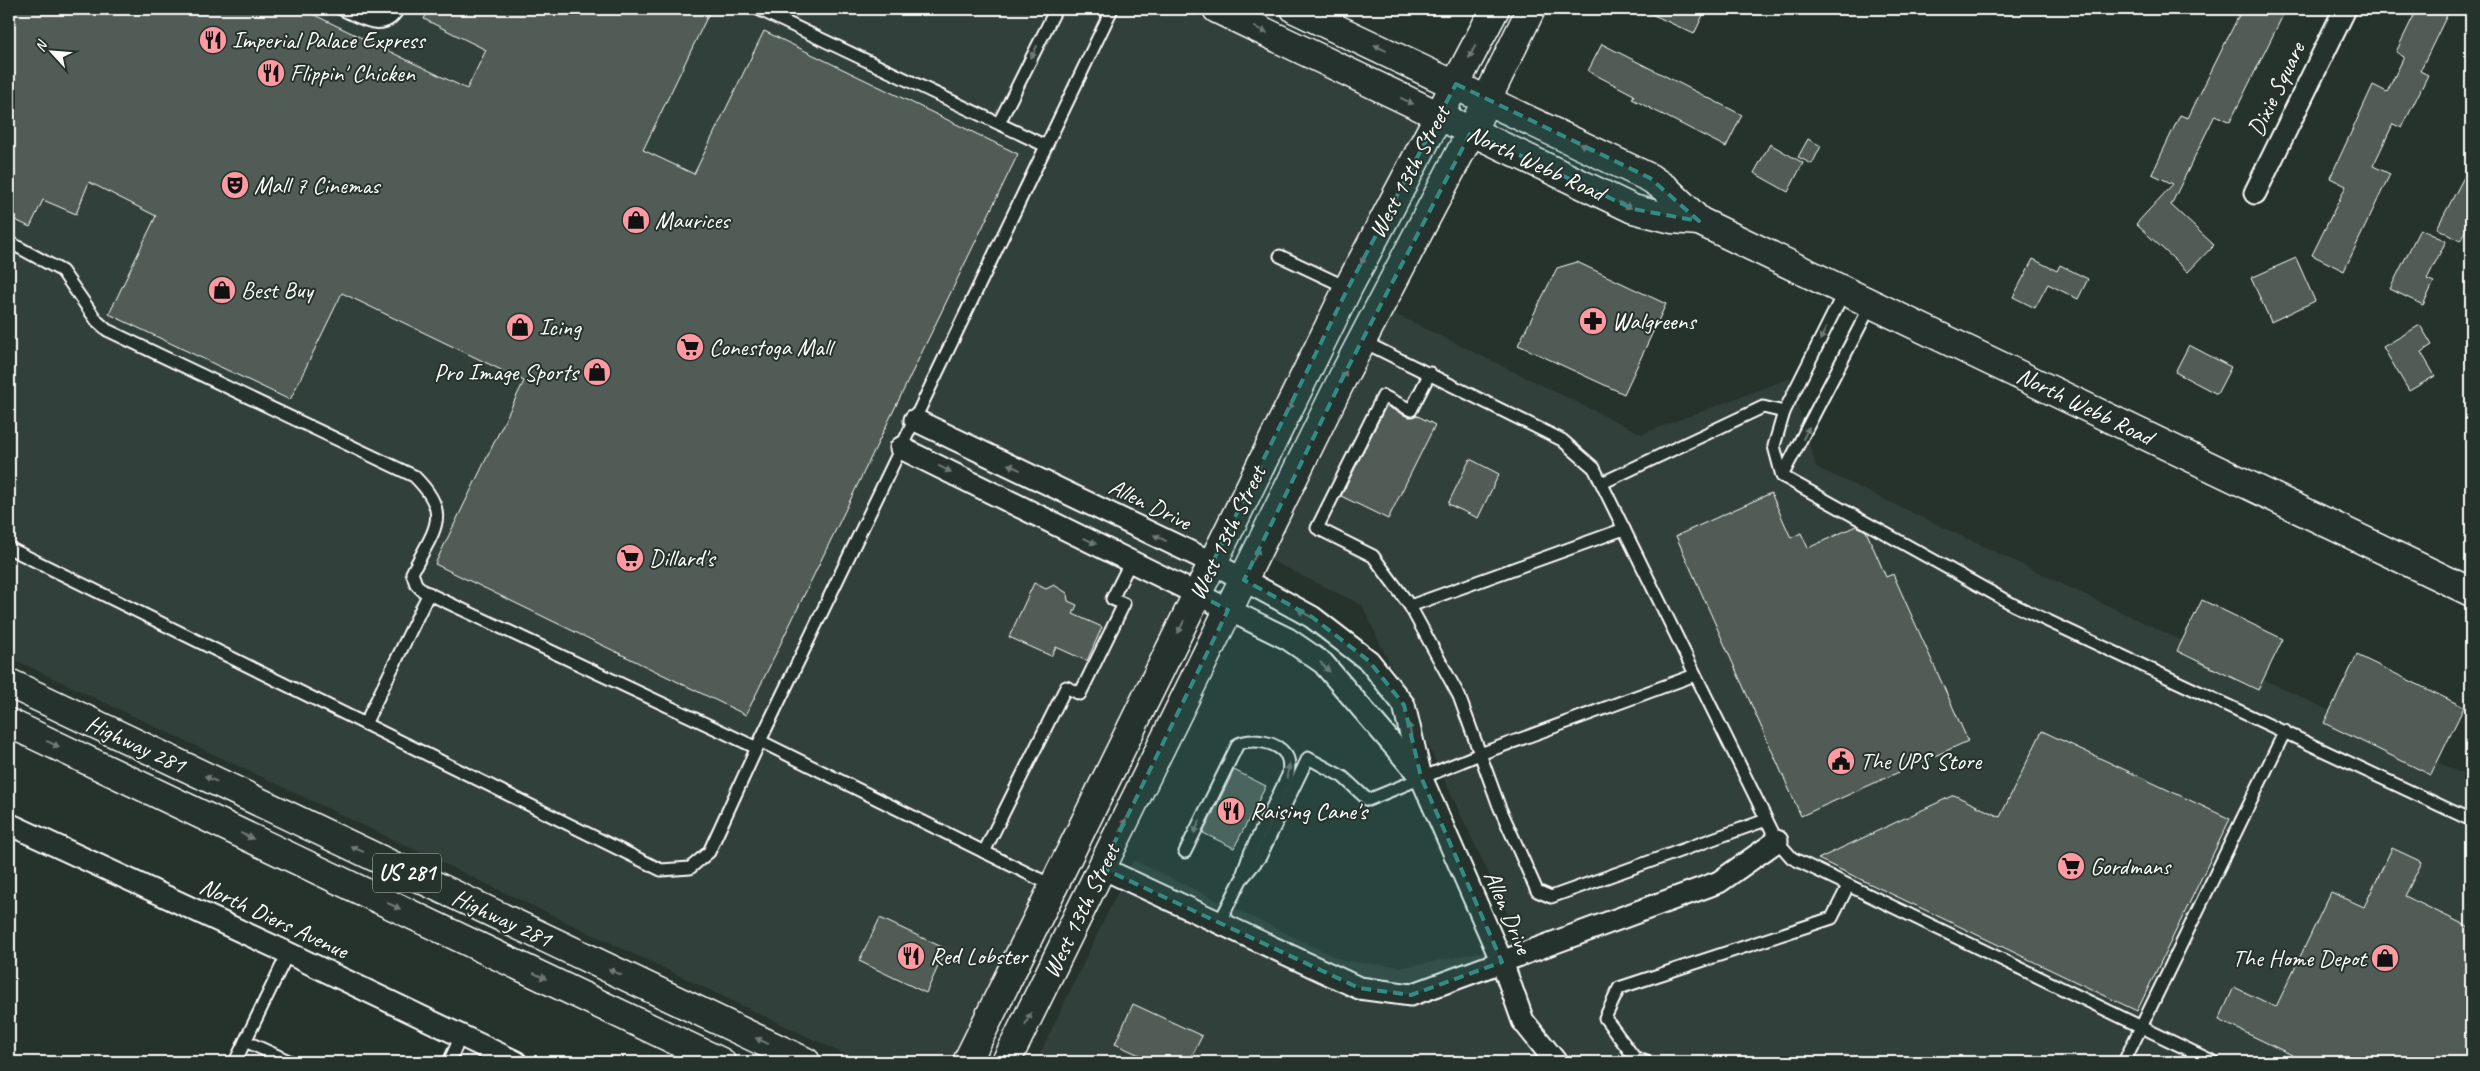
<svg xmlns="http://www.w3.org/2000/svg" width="2480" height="1071" viewBox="0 0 2480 1071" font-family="Caveat,sans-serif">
  <rect width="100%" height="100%" fill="#26332d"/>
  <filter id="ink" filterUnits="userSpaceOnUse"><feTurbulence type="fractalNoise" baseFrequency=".02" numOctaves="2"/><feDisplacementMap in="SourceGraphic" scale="10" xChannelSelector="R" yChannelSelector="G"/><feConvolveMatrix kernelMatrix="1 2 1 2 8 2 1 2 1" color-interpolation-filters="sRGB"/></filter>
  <g filter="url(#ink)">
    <g fill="#333f3a">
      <path d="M9,9h1175l237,114 -461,939h-99l-852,-405z"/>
      <path d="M1385,309l257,125 148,-56 26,89 655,311v284h-1435l97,-202 211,101 61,6 76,-15 37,-16 -156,-331 -98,-48z"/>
    </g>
    <g fill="#515c57" stroke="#fff">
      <path d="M9,9h293l165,80 19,-39 -62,-31 5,-10h282l-68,141 51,24 70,-143 254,123 -272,561 -311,-151 89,-183 -182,-88 -52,107 -181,-86 47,-98 -67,-34 -13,32 -33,-14 -13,27 -21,-10z"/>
      <path d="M1641,9h65l-12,25z"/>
      <path d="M2242,9h44l-56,113 -15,-7 -44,90 43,40 -26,27 -52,-48 37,-40 -21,-10 28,-59 8,3z"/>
      <path d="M2417,9h33l-30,62 8,4 -26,53 -9,-4 -20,42 17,8 -46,97 -32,-16 34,-69 -16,-8 43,-93 14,7 17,-35 -8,-5z"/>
      <path d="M1602,44l140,71 -16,32 -94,-48 2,-4 -46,-24z"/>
      <path d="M1808,139l13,7 -9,18 -14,-7z"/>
      <path d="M1770,144l33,19 -15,29 -34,-19z"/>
      <path d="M2471,164v56l-11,21 -23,-13z"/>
      <path d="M2420,229l26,12 -19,38 7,3 -11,23 -33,-16z"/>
      <path d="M2296,258l19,43 -44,21 -20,-44z"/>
      <path d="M2033,259l24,12 3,-6 28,14 -10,20 -30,-15 -13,24 -22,-11z"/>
      <path d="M1577,262l89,42 -42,90 -106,-49 39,-77z"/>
      <path d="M2420,325l12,20 -11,7 14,24 -26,15 -26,-44z"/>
      <path d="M2189,345l42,22 -14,27 -42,-22z"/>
      <path d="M1386,406l22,11 8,-2 19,10 -47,94 -47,-23z"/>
      <path d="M1470,459l29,15 -21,44 -30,-14z"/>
      <path d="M1771,493l20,45 10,-5 7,15 48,-22 10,5 20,46 7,-3 75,167 -167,75 -125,-280z"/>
      <path d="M1034,583l12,6 8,-4 13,8 1,8 9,4 -4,9 29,13 -15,34 -31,-14 -5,9 -42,-19z"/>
      <path d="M2202,600l81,39 -25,51 -81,-39z"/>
      <path d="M2357,655l107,52 -33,68 -107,-52z"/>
      <path d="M2042,731l188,88 -93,192 -319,-152 136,-64 46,22z"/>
      <path d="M1234,770l32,16 -32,62 -31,-15z"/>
      <path d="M2392,848l30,14 -17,34 66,32v134h-168l-12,-5 1,-2 -73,-35 15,-33 42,20 55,-115 33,15z"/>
      <path d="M880,918l66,31 -20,44 -67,-32z"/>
      <path d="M1133,1004l69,32 -13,26h-34l-40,-18z"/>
    </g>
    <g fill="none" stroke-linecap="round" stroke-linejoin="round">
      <defs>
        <g id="lane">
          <path d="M341,9c20,9 43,25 57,0"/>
          <path d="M758,9l288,137"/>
          <path d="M999,123l57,-114"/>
          <path d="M9,242l53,29 35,50 10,9 307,146c40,39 19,54 -2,97l4,11 7,7 334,157"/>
          <path d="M1280,256l68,32"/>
          <path d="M1845,290l-61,122 -10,34 8,30 232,129 457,215"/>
          <path d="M1362,341l200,99 32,28 183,373 15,17 422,204"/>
          <path d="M1782,476l90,-173"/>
          <path d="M1602,483l161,-76 21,5"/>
          <path d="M1624,529l-214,77 49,90 40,110 38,85 14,6 215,-77"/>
          <path d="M9,548l652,322 29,-2 19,-16 51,-111 352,-732"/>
          <path d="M1410,606l-37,-50 -56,-28 66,-132 28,14 19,-37"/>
          <path d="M365,724l64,-131"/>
          <path d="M760,741l293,145"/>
          <path d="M984,852l82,-165 14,7 44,-90 -12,-5 19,-38"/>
          <path d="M1185,852l53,-108c13,-6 39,-3 48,11 4,6 3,13 2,20l-38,78 -7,20"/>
          <path d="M1219,923l22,-43 19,-23 48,-99 35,19 25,23 112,-46 215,-79"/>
          <path d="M245,1041l46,21"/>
          <path d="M235,1062l53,-109"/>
          <path d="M449,1062l12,-26"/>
          <path d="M1646,1062l-12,-5 -29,-39 14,-30 213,-70 16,-32"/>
          <path d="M2124,1062l161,-331"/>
        </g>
        <g id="street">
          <path d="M2255,193l90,-184"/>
          <path d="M915,420l298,143 99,54 57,44 35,44 17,72 81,185 21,59 33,41"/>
          <path d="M901,448l387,191 35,24 96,112"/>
          <path d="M9,824l279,129 228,109"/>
          <path d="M1102,868l257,120 52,7 308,-113 58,-41"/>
        </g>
        <g id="secondary">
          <path d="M1217,9l416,200 39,10 27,2"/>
          <path d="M1295,9l355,169 16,11 33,32 772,371"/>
          <path d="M967,1062l381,-774 147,-279"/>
          <path d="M1006,1062l338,-687 127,-243 60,-123"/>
        </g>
        <g id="highway">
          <path d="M9,683l797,379"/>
          <path d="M9,723l712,339"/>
        </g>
      </defs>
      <use href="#lane" stroke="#fff" stroke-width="15"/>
      <use href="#street" stroke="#fff" stroke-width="25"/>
      <use href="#secondary" stroke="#fff" stroke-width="31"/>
      <use href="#highway" stroke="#fff" stroke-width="31"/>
      <use href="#lane" stroke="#26332d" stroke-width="11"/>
      <use href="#street" stroke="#26332d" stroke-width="21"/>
      <use href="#secondary" stroke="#26332d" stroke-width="28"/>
      <use href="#highway" stroke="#26332d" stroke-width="28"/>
    </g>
    <defs><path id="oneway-solid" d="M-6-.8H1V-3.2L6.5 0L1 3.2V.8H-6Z" transform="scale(1.25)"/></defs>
    <g fill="#727a76">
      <use href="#oneway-solid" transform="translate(1261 30) rotate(26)"/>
      <use href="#oneway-solid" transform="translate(1380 48) rotate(-155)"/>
      <use href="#oneway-solid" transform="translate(1034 52) rotate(116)"/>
      <use href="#oneway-solid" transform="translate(1472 52) rotate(118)"/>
      <use href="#oneway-solid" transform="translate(1407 101) rotate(26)"/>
      <use href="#oneway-solid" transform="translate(1586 147) rotate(-154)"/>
      <use href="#oneway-solid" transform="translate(1625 205) rotate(25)"/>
      <use href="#oneway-solid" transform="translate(1364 258) rotate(118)"/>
      <use href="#oneway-solid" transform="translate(1823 334) rotate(117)"/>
      <use href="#oneway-solid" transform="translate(1343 377) rotate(-63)"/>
      <use href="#oneway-solid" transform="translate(1292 403) rotate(116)"/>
      <use href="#oneway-solid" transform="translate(1806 433) rotate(-63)"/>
      <use href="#oneway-solid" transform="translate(1014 467) rotate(-154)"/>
      <use href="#oneway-solid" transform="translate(945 469) rotate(26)"/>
      <use href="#oneway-solid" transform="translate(1160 538) rotate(-154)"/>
      <use href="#oneway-solid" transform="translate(1090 541) rotate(26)"/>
      <use href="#oneway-solid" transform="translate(1256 554) rotate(-64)"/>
      <use href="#oneway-solid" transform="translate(1304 613) rotate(-151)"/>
      <use href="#oneway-solid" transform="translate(1181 627) rotate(116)"/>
      <use href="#oneway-solid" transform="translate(1325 667) rotate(46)"/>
      <use href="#oneway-solid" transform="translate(1410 730) rotate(-103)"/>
      <use href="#oneway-solid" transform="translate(53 744) rotate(25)"/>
      <use href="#oneway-solid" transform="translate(1288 771) rotate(-79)"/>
      <use href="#oneway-solid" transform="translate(211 779) rotate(-155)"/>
      <use href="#oneway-solid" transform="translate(1123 825) rotate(-64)"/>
      <use href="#oneway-solid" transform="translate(1197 827) rotate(115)"/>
      <use href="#oneway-solid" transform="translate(247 836) rotate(25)"/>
      <use href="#oneway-solid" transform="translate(357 849) rotate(-155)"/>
      <use href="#oneway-solid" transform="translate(394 906) rotate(25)"/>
      <use href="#oneway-solid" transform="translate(615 972) rotate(-155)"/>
      <use href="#oneway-solid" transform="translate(540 976) rotate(25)"/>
      <use href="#oneway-solid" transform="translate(1028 1019) rotate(-64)"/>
      <use href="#oneway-solid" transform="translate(762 1041) rotate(-155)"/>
    </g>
  </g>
  <path fill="#338b84" fill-opacity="0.2" stroke="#338b84" stroke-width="4" stroke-dasharray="10 6" stroke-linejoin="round" d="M1456,84l194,94 49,43 -66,-12 -162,-77 -127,243 -100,205 68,37 57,44 35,44 17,72 81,185 -91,33 -52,-7 -257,-120 126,-258 -31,-16 151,-306z"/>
  <defs>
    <symbol id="restaurant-disc" viewBox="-11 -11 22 22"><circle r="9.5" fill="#ff9aa2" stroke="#26332d"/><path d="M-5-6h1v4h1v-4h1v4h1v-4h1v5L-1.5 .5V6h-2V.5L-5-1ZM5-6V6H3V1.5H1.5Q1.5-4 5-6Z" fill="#111"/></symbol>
    <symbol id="theatre-disc" viewBox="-11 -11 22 22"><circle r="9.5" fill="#ff9aa2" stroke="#26332d"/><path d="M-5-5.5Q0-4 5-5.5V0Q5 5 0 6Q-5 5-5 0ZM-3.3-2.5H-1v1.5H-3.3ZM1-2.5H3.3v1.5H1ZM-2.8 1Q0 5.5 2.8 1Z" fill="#111"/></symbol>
    <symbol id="shop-disc" viewBox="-11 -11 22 22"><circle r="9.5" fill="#ff9aa2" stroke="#26332d"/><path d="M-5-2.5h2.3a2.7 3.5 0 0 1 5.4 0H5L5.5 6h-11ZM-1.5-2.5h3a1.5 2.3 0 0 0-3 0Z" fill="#111"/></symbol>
    <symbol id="pharmacy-disc" viewBox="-11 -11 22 22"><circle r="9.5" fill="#ff9aa2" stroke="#26332d"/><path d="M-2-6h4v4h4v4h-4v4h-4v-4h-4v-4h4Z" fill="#111"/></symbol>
    <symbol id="supermarket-disc" viewBox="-11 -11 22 22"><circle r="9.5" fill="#ff9aa2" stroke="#26332d"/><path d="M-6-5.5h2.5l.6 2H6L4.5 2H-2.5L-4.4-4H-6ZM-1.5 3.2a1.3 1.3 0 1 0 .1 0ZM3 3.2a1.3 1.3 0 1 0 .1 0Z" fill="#111"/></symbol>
    <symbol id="civic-disc" viewBox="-11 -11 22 22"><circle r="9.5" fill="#ff9aa2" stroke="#26332d"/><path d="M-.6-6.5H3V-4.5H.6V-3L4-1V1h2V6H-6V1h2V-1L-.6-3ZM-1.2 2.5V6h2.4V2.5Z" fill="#111"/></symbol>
  </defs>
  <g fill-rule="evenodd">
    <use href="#restaurant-disc" x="197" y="24" width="32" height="32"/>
    <use href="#restaurant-disc" x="255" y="57" width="32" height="32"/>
    <use href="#theatre-disc" x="219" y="169" width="32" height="32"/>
    <use href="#shop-disc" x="620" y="204" width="32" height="32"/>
    <use href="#shop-disc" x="206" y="274" width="32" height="32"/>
    <use href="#pharmacy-disc" x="1577" y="305" width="32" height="32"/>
    <use href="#shop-disc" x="504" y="311" width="32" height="32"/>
    <use href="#supermarket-disc" x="674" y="331" width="32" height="32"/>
    <use href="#shop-disc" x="581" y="356" width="32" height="32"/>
    <use href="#supermarket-disc" x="614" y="542" width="32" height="32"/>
    <use href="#civic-disc" x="1825" y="745" width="32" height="32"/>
    <use href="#restaurant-disc" x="1215" y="795" width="32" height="32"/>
    <use href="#supermarket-disc" x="2055" y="850" width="32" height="32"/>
    <use href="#restaurant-disc" x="895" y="940" width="32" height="32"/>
    <use href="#shop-disc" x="2369" y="942" width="32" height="32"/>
  </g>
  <g text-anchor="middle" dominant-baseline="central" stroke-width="4" stroke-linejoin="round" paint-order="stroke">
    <rect fill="#26332d" stroke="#bec2c0" stroke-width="1" x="373" y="853.5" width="68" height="39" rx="4"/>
    <g font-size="22" font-weight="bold" fill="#fff">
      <text x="407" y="873">US 281</text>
    </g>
    <g font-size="24" fill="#fff" stroke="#26332d" text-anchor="start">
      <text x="232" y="40">Imperial Palace Express</text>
      <text x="290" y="73">Flippin' Chicken</text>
      <text x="254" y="185">Mall 7 Cinemas</text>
      <text x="655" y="220">Maurices</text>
      <text x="241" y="290">Best Buy</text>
      <text x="1612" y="321">Walgreens</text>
      <text x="539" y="327">Icing</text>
      <text x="709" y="347">Conestoga Mall</text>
      <text x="578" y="372" text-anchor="end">Pro Image Sports</text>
      <text x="649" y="558">Dillard's</text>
      <text x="1860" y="761">The UPS Store</text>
      <text x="1250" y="811">Raising Cane's</text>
      <text x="2090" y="866">Gordmans</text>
      <text x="930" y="956">Red Lobster</text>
      <text x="2366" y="958" text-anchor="end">The Home Depot</text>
    </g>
    <g font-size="24" fill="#fff" stroke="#26332d">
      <text transform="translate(2276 89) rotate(-64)">Dixie Square</text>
      <text transform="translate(1536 163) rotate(25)">North Webb Road</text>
      <text transform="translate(1409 172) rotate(-62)">West 13th Street</text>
      <text transform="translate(2085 406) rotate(26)">North Webb Road</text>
      <text transform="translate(1150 504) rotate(26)">Allen Drive</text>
      <text transform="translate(1227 533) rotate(-64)">West 13th Street</text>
      <text transform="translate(136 744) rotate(25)">Highway 281</text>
      <text transform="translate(1081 911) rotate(-64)">West 13th Street</text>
      <text transform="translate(1508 912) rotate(67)">Allen Drive</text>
      <text transform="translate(274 918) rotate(25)">North Diers Avenue</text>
      <text transform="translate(502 918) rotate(25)">Highway 281</text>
    </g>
  </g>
  <rect width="2480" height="1071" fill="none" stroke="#26332d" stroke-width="30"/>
  <rect x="15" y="15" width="2450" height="1041" fill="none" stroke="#fff" stroke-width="2" filter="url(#ink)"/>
  <g transform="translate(52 52) rotate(296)" stroke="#26332d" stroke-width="4" paint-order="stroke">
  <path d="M0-4L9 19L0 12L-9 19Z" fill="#ffffff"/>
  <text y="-8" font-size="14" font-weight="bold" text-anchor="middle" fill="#ffffff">N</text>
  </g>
</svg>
